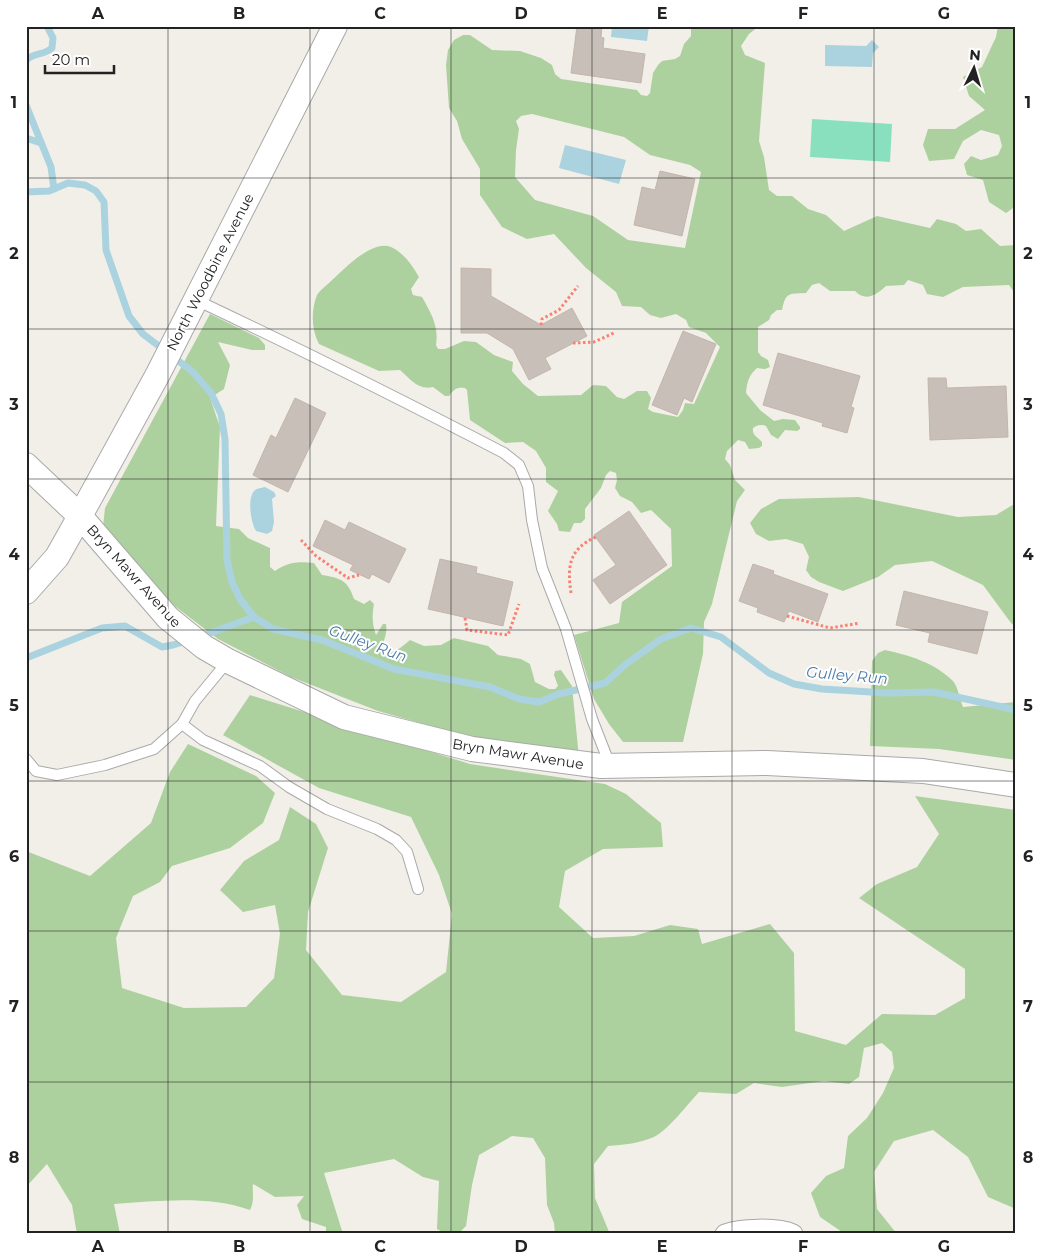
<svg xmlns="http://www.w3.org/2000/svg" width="1042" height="1260" viewBox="0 0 1042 1260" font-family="Montserrat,sans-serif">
  <rect width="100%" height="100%" fill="#f2efe9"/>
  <g fill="#add19e" fill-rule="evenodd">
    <path d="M691,26h68l-10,8 -8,12 4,9 20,8 -6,78 5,16 5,33 8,6h15l16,13 18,6 18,16 33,-15 53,12 7,-9 19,5 10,7 15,-2 19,17 16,-1v50l-7,-10 -46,2 -20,10 -16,-3 -4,-9 -15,-5 -4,5 -18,1c-9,9 -21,16 -31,5h-25l-11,-8 -7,2 -6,8c-18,1 -20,-1 -24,17h-5l-6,5 -2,5 -11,7v25l3,4 7,4 2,7 -5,2 -8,-1c-8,7 -10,14 -11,25l14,17 14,11 9,-2 12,1 5,7v2l-3,2 -12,-1 -7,9 -7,-4 -5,-9c-5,-2 -9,-1 -13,2 -1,8 5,9 9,14v4l-3,2 -10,1 -4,-7 -7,-2 -11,11 -2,8 5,6 5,15 10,10 -8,11 -25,103 -8,18 -1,32 -20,88h-60l-14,-18 -15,-25 -20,-64 45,-12 3,-21 50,-36 -1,-37 -20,-19 -10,3 -9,-11 -12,-6 -5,-8 2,-8 -1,-7 -6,-2 -4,4 -5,13 -16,21v10l-4,4h-7l-4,9 -11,-1 -2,-7 -9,-13 10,-20 -12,-9v-14l-10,-17 -13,-9 -18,1 -35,-23 -3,-30 -2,-2c-8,-1 -11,1 -16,8h-4l-12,-9c-14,4 -23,-8 -33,-17l-21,1 -60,-27c-8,-15 -8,-34 -2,-49 3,-5 9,-9 13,-13 13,-12 42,-43 61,-35 13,6 21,18 28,30l-8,12 2,6 9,2c9,16 17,29 14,48l2,4h7l19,-8 12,1 18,13 19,7 -1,9 11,13 15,12 43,-1 12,-10 13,1 11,11 7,2 13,-8h10l4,7 -3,11 5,3 25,5 5,-7 2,-7 9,1 26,-57 -14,-14 -17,-6 -3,-7 -10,-6 -15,4 -11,-3 -9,-8 -19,-1 -6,-14 -30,-24 -32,-34 -27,5 -25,-12 -22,-32v-26l-18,-30 -5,-18 -8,-13 -3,-43 2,-15 6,-10 9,-5h7l22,15 28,1 21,7 11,7 3,9 6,5 76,11 4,5 6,1 3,-3 3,-20 5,-8 4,-4 13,-2 5,-3 4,-12 7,-8zM532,114l92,23 26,18 40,10 11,7 -16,76 -57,-8 -35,-24 -58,-16 -20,-23 1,-27 3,-21 -3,-8 5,-5z"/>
    <path d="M998,26h18v180l-10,7 -17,-11 -6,-22 -16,-5 -3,-11 7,-8 10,4 17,-5 4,-9 -3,-11 -18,-5 -18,11 -9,18 -25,2 -6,-16 5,-16h27l30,-19 -16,-14 -6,-19 19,-10 14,-30z"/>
    <path d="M210,314l49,24 6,7v5h-13l-34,-8 12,23 -6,24 -14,9 10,29 -4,99 23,3 9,9 22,10v19l5,4c12,-9 24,-10 39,-8l8,12c18,3 26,5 32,24l10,5 6,-4 4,4c-2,11 -2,20 2,31l7,-11h3c2,13 -5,18 -3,28 12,3 18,-5 27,-12l14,6 17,-1 13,-7 34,8 10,9 23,4 9,5 5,18 14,7h6l3,-3 -4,-11 1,-4 6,-1 11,16 7,72 -106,-20 -95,-27 -87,-34 -73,-38 -54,-41 -61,-71 2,-19z"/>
    <path d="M859,497l99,20 38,-2 20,-12v124l-5,-4 -28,-38 -51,-24 -37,4 -17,12 -35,14 -24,-9 -8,-5 -5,-7 3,-13 -6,-13 -17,-5 -17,2 -13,-7 -6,-11 11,-14 18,-10z"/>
    <path d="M885,650c24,5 50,13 68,31 5,6 7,19 10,26l53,-5v58l-77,-11 -69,-3 2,-85 6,-8z"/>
    <path d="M250,695l220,69 135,20 21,10 35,29 2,24 -60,2 -38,22 -6,36 34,31 41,-2 36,-11 28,4 4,15 68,-20 24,29 1,78 51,14 36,-31 53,1 30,-17v-29l-106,-71 18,-14 40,-17 22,-33 -24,-38 101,14v399l-28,-12 -20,-40 -35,-27 -39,11 -20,31 3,37 20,25h-52l-25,-17 -9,-24 15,-17 18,-8 4,-32 19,-18 16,-25 11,-25 -2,-16 -10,-9 -18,5 -5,29 -10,7 -25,-3 -42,6 -28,-4 -18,11 -37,-2c-11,12 -31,38 -45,45 -14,6 -30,8 -46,9l-14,18 1,34 15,36h-55l-1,-11 -7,-18 -2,-47 -12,-20 -21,-2 -33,19 -7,30 -6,41 -8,8h-12l-9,-5 2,-48 -16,-4 -29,-18 -70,14 19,61h-17v-7l-24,-8 -5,-14 7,-9 -29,1 -22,-13c-1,9 2,16 -3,26 -42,-15 -92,-9 -136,-6l6,30h-43l-5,-29 -25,-41 -21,23v-336l64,25 61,-53 19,-51 18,-28 68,32 19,17 -12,30 -33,25 -58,18 -12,16 -27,14 -17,42 6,50 62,20 62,-1 28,-29 6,-44 -5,-29 -32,7 -23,-22 24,-29 35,-21 11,-33 26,17 12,24 -20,64 -2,38 36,45 59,7 45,-30 6,-58 -13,-39 -28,-58 -92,-29 -96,-53z"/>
  </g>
  <path fill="#88e0be" d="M812,119l80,5 -2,38 -80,-5z"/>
  <g fill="#aad3df">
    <path d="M612,26h37l-2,15 -36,-4z"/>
    <path d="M872,40l7,7 -6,6 -1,14 -47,-1v-21l41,1z"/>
    <path d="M565,145l61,15 -7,24 -60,-16z"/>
    <path d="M265,487l9,5 2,4 -4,3 2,23 -2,9 -5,3 -11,-3c-5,-8 -9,-32 -2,-40 3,-3 7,-3 11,-4z"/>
  </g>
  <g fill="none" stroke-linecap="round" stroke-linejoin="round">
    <g stroke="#aad3df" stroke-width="7">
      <path d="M26,60c11,-9 17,-4 26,-12l1,-10 -6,-12"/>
      <path d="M26,105l25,62 3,22"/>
      <path d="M26,138l15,5"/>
      <path d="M26,192l23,-1 19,-8 17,2 11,6 8,11 2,48 23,66 14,18 50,38 18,21 10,21 4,25 2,121 5,22 8,17 14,18 19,12 49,11 72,29 96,18 29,12 20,3 20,-8 46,-11 21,-19 35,-25 30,-11 30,9 48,36 25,11 28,5 65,4 47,-1 82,18"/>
      <path d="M199,637l55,-20"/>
      <path d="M26,658l76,-30 23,-2 37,21 11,-2 16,-5"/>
    </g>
  </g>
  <g fill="#c7bfb8" stroke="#c4b6ab">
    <path d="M577,26h25l-1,11 3,1 -1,10 42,6 -4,29 -70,-10z"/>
    <path d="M660,171l35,8 -13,57 -48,-11 8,-38 13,3z"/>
    <path d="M461,268l30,1v27l50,29 31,-17 15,28 -42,22 6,11 -22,11 -16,-31 -26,-16h-26z"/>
    <path d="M683,331l33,13 -24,58 -8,-4 -7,17 -25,-10z"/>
    <path d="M778,353l82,23 -9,31 3,1 -7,25 -25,-7 1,-3 -60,-18z"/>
    <path d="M928,378h18l1,10 59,-2 2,51 -78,3z"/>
    <path d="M295,398l31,15 -38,79 -35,-17 18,-40 5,3z"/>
    <path d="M629,511l38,54 -57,39 -17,-24 23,-15 -22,-30z"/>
    <path d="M325,520l20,10 4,-8 57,27 -17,34 -17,-9 -3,5 -19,-9 3,-5 -40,-19z"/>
    <path d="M440,559l37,8 -1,6 37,9 -10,44 -75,-17z"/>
    <path d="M753,564l21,7 -1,3 55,20 -10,28 -29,-11 -5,11 -27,-10 1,-4 -19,-7z"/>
    <path d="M904,591l84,21 -11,42 -49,-12 2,-9 -34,-8z"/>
  </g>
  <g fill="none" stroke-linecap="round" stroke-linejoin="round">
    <defs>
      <g id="service">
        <path d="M196,300c104,49 206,100 308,153l15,12 9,21 4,34 10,48 24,61 26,90 18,46"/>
        <path d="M228,661l-33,40 -13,23 21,16 57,26 29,21 38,22 50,20 19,11 11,12 11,37"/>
        <path d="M26,759l10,12 21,4 48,-10 49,-16 28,-25"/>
      </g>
      <path id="minor" d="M725,1234c15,-6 53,-7 68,0"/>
      <g id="tertiary">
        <path d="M26,465l54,51 88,102 36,29 24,14 116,56 128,32 129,17 166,-3 156,8 93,14"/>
        <path d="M26,592l31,-35 23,-41 78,-142 177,-348"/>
      </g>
    </defs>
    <use href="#service" stroke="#a9a9a9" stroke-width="12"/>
    <use href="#minor" stroke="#a9a9a9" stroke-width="21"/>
    <use href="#tertiary" stroke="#a9a9a9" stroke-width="26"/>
    <g stroke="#fa8072" stroke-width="3" stroke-dasharray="2.5 2.5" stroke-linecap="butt">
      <path d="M541,325l1,-6 17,-9 19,-24"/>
      <path d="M573,343l21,-1 20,-9"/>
      <path d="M301,540l15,16 32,22 11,-3"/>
      <path d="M571,593c-4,-27 -2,-44 25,-56"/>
      <path d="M787,616l43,12 30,-5"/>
      <path d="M465,618l2,12 41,5 11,-31"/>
    </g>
    <use href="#service" stroke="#fff" stroke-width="10"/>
    <use href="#minor" stroke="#fff" stroke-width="19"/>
    <use href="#tertiary" stroke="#fff" stroke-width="24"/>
  </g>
  <path fill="none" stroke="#222" stroke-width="1" stroke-opacity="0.55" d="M168,26v1208M310,26v1208M451,26v1208M592,26v1208M732,26v1208M874,26v1208M26,178h990M26,329h990M26,479h990M26,630h990M26,781h990M26,931h990M26,1082h990"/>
  <g text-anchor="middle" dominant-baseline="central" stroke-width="4" stroke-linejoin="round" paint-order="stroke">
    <g font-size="14" fill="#222" stroke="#fff">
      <text transform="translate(210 272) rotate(-63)">North Woodbine Avenue</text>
      <text transform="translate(134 576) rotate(48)">Bryn Mawr Avenue</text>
      <text transform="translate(518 754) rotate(9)">Bryn Mawr Avenue</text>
    </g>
    <g font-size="15" font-style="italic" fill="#4a7aab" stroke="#fff">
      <text transform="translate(368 643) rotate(20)">Gulley Run</text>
      <text transform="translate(847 675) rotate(5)">Gulley Run</text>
    </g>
  </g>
  <rect width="1042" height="1260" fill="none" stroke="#ffffff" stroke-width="55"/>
  <g transform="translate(974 68) rotate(5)" stroke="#ffffff" stroke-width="4" paint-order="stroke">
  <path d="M0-4L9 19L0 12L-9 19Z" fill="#222222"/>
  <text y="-8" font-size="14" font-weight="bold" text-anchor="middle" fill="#222222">N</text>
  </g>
  <path d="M45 65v8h69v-8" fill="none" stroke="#222222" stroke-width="2.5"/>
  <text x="52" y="65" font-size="15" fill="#222222" stroke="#ffffff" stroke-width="4" paint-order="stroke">20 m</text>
  <rect x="28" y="28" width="986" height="1204" fill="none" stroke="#222" stroke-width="2"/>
  <g font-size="16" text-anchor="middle" font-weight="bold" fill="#222">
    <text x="98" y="19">A</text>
    <text x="239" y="19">B</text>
    <text x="380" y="19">C</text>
    <text x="521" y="19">D</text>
    <text x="662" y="19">E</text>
    <text x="803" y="19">F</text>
    <text x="944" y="19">G</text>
    <text x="14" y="108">1</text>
    <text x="1028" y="108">1</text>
    <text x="14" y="259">2</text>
    <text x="1028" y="259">2</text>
    <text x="14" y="410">3</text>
    <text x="1028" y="410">3</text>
    <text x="14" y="560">4</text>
    <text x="1028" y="560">4</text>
    <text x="14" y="711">5</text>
    <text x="1028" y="711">5</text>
    <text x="14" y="862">6</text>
    <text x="1028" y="862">6</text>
    <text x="14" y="1012">7</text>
    <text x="1028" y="1012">7</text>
    <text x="14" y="1163">8</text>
    <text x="1028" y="1163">8</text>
    <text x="98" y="1252">A</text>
    <text x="239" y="1252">B</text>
    <text x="380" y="1252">C</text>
    <text x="521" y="1252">D</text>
    <text x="662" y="1252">E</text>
    <text x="803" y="1252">F</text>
    <text x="944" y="1252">G</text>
  </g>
</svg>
